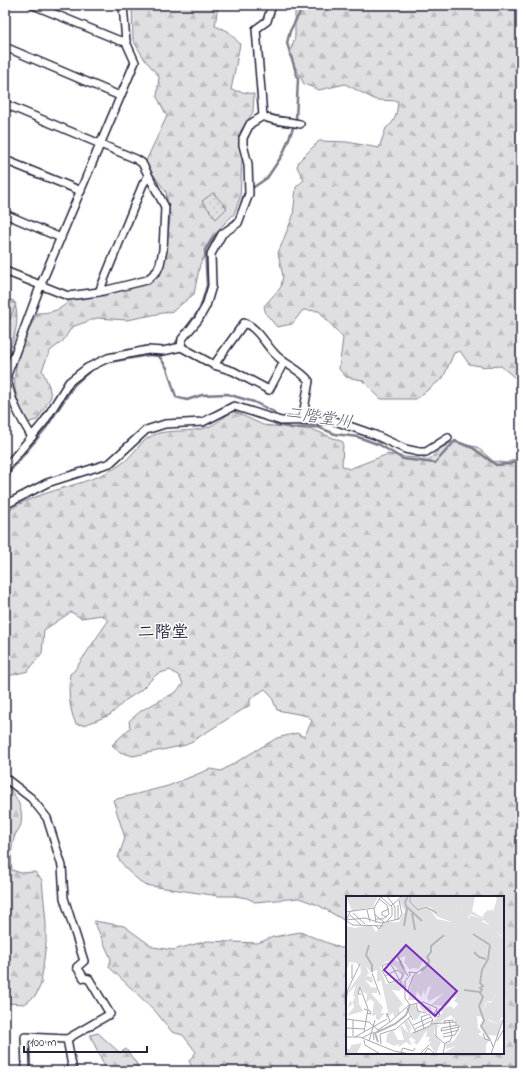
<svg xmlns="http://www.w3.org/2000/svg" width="526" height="1076" viewBox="0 0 526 1076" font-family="'Indie Flower','Klee One',sans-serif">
  <defs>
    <pattern id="forest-firs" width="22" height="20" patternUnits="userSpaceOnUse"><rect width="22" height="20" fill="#dfdfe2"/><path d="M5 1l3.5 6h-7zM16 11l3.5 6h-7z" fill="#bfbfc3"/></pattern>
    <pattern id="park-dots" width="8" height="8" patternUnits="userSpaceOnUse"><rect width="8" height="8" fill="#dfdfe2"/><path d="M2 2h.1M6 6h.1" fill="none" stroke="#bfbfc3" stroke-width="1.8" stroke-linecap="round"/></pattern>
  </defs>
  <rect width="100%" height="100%" fill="#fff"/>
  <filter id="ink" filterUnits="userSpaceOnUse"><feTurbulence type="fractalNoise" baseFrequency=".025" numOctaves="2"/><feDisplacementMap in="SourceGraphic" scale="8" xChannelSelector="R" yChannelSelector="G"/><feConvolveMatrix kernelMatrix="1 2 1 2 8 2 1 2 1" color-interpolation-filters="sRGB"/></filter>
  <g filter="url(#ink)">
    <g fill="url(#forest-firs)" stroke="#80808e">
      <path d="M132,5h86l-3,21 13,5 12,13 -9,46 23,4 -1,18 -13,20 2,28 -2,38 -6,16 -13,13 -21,37 -6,30 -21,17 -46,9 -30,-2 -25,9 -9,14 -13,10 -8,19 7,16 2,11 -14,23 -10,3c-24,-43 -9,-69 10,-110 15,0 24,-3 34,-14l84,-25 10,-23 5,-31 -4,-28 -21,-29 22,-47 -10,-19 2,-21 -14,-16 -12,-20z"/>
      <path d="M301,5h220v378l-20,-17 -15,1 -17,-3 -9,-13 -6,2 -11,25 -27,21h-35l-19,-19 -16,-3 -7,-8 4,-31 -24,-27 -16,-1 -11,14 -15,3 -11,-13 -2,-8 17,-19 2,-11 -5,-23 15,-37 3,-29 8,-7 -7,-13 2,-6 20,-20 28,1 32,6 7,-20c10,-6 11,-16 12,-27l-22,-1 -31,-16 -26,6 -15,-6 -15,-29 6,-18v-30z"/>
      <path d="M5,299l9,2c8,22 -2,41 -9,61z"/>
      <path d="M233,411l30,14 51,5 29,12 -1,24 7,3 39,-15 17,3 25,2 11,-11 11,-6 25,5 16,14 13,2 15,-6v614h-327l-5,-10 7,-9 -13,-17 -11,-3 -16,-20 -47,-45 2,-8 -17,-38 30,5 29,21 20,3 34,-9 51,2 15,-6 27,-5 41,16 6,-1v106h156v-156h-156v25l-29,-17 -19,-7 -44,4 -8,-4 -12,-2h-16l-75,-11 -16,-14 -10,-13 7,-20 -12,-38 55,-14 42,-17 11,2 56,-33 20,-5 7,4 8,-16 -4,-5 -31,-6 -6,-15 -6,-6 -15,10v6l-64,40 -53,11 -13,-4 -8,-7 18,-17 -1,-7 13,-11 34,-18 7,-8 -4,-8 -9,-6 -13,4 -16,16 -15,10 -16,15 -26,10 -8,-1c-7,-15 -8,-33 -6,-50l4,-3 34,-50 -6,-6 -21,3 -10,-6 -27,18 -2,23 -14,18 -16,4h-7v-162c34,-25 80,-25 115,-48 15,-10 20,-27 39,-32 15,-3 31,-1 46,-5 9,-2 20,-12 28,-17z"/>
      <path d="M5,784c11,11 19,24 16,40 -1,5 -6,9 -7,14 -3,11 -3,21 -2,32l9,3 14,-1 7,8 4,43v20l-5,41 -5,11 -11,9 -18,-1 -2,3z"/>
      <path d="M98,1033l22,20 6,-4 16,22h-35l-17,-36z"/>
    </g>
    <g fill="url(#park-dots)" stroke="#80808e">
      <path d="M213,193l14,15 -11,11 -14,-18z"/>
      <path d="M5,300l11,4 -6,15 -5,-2z"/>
    </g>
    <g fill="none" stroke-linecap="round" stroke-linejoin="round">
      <g stroke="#7a7a88" stroke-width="2.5">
        <path d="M251,189l16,-11 16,-24 13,-34 2,-41 -11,-36 3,-12 14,-26"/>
        <path d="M173,348l5,-9 22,-30 7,-24 -2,-35 9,-14 23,-18 7,-24 3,-2"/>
        <path d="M159,356l8,12 9,29 11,3 15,-5 25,-1 27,8 20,10 1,12 17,4 26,-1 17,7 23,3 22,8 23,14 32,4 20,-22 18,7 23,17 14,-1 11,-5"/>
        <path d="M104,363l45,-8 10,1 12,-4"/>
        <path d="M5,488l6,-18 35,-42 28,-43 18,-16"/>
      </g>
      <defs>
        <g id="street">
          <path d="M33,5l85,35 8,2"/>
          <path d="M5,47l115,49"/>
          <path d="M5,104l131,55 6,4 23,44 -2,43 -3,14 -3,7 -10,9 -48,12 -31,4 -63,-25"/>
          <path d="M263,116l-7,-87 11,-8 5,-16"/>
          <path d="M5,160l76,31"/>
          <path d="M5,214l56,24"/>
          <path d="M99,292l44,-108 5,-7"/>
          <path d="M181,347l1,-8 16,-19 8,-14 6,-20 -1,-32 11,-20 16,-11 11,-29 -1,-30 -5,-19v-7l7,-14 13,-8c11,6 24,5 37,8"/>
          <path d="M214,365l19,6 36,19 15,-28"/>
          <path d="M32,437c-12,-20 -23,-38 -25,-62l34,-91 94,-222 -9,-20 -3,-37"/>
          <path d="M5,473l2,-7 37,-44 25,-40 18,-14 21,-10 40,-8 15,1 18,-4 33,18 30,-42c13,4 22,22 31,31 10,11 25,15 34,27l-7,40"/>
          <path d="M5,505l42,-22 63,-20 36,-33 19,-6 38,-2 31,-16 47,15 51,-1 43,15 30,14 14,3h7l22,-14"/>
          <path d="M5,778l26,20 16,20 15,48 2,32 20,63 -7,6 7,11 5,1 21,35 -43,25"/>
          <path d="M26,1071l-1,-34 42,2 6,32"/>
        </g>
      </defs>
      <use href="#street" stroke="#22223b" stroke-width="10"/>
      <use href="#street" stroke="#fff" stroke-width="7"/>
    </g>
  </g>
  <g text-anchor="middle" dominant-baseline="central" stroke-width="3" stroke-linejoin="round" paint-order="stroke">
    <g font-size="17" font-style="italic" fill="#5c5c6f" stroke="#fff">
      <text transform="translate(319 418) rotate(9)">二階堂川</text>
    </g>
    <g font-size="17" font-weight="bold" fill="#22223b" stroke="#fff">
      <text x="163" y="632">二階堂</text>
    </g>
  </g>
  <g transform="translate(346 896)">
    <rect width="158" height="158" fill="#fff"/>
    <path d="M69,0h49v1l-4,15 -8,10 -14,-5 -8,-7 3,-2 -8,-2 -6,4 -8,-7z" fill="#dfdfe2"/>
    <path d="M56,0h8l-1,6 2,-6h4l1,5h-3l7,9 6,-3 7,2 -3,1 7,9 14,3 10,-13 2,-13 12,1 -3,14 8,5 3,1 1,-4 9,-4 -1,5 -8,5 -14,-5 -2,3 5,7 10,-2 8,4 10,11 3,-7v32l-17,16h9v16l-4,7 -6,1 -3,9 6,10 9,3 4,-6 -4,18 -10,-1 -7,-9 3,-5 -2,-4 -5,-1 1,12 4,4 -4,2 11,6 -3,5v9l-42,-1 12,-7 -10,3 -1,-5 9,-3 7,-12 -10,-14 -14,9 3,3 -5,-1 -1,7 7,9 -5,12 -7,-10 2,-2 -3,-1 2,-4h-4l1,-7 -10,15 -4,-3 3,-1 -5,-4 -2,2 3,7 -6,-4 -7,5v-3l-5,2 -8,-4 1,-8 6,-4 5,10h6l-4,-13 2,-1 7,8 -5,-11 3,-3 4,7 -1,6 21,-8 4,-5 -1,-4 -12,-6 -4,-6 12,3 6,12 7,-7 -6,-3 14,-3 3,3 4,-5 -4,-3 3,-4 -5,1 -5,8 -16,-1 13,-12 -15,8 -2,-3 4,-12 -3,1 -3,9 -1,-6 -3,7 -4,-6 -2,9h-7l5,-24 8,-3 6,-11 -4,-1 -4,8 -7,-1 -2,2 -6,-8 2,-6 -7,2 -1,-8 -5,9 6,3 7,11 -4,7 3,6 -5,-5 3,-7 -7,-7 -9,-6 -7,6 6,17 13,-2 3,5 -2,4 -8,-1 11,14 -4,4 1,5 -6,4 -1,-5 -4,4 -8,-36 -4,3v-13l-6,2 -5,-6 3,8 -3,2 5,1v-3l2,9 -8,-3 6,7 6,1v5h-6l12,14 -2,6h4l-6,7 -3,-1v-4l-4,1 2,-14 -4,-3 -4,4 1,-9 -4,-2 -2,-6 -3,6 1,12 4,7 -16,5 7,-9 -1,-4 -5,5 2,-8 2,3 3,-6 -2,-2 3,-10 -7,8v-3l12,-17 -1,-9 -2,2 -1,-3 -8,-1 -1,6 -2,-2v-40l8,2 17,-3 5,7 8,-10h15l6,-11 -6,-10zM68,108l7,10 -6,7 -7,-13zM16,147l-5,10 -11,1v-6l4,1 1,-4z" fill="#dfdfe2"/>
    <path d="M149,0h9v36l-3,4 -17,-16 -6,5h-10l2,-3 -1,-7 15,4 3,-9 6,2 4,-13zM149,63l9,2v56l-3,1 -3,6 -13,-6 -2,-7 4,-9 4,1 5,-9 -1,-13 -9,-1 -1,-8 1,-8z" fill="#dfdfe2"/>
    <path d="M0,0h32l-5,11 -21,4z" fill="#dfdfe2"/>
    <path fill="none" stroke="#b4b4bc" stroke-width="2" d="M61,11l15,14M66,17l3,17M58,30l3,-17 -2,-7 3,-6M127,38l17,11M23,49l-3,10 6,10v7M144,49l-2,14 -6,11 -2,13 3,3 -3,2 2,2 -2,3 3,4 -4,9 5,15 -3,5 9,14M128,56l5,5 7,2M51,59l7,14M75,75l7,-6 1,-5 -2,-3 4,-5v-6l13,-11M118,94l16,2M32,146l-3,-9 20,-9 11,-9 4,-10"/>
    <path fill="none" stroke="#a7a7b1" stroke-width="1" d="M34,0l12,11v9l-5,5M41,0l8,11v13M64,0v6l8,8 8,-3 11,6M52,9v15M45,10l11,-10M21,14l3,12M0,16l28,-4M4,16l-4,9 7,4 30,1M7,17l12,11M28,18l10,8 -5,7 -4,-4M4,19l11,10M41,21l-5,-2v-3l7,-3M29,23h8l6,-5 -2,-9 -8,-6M0,24l19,-2 16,5 18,-4 3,-5 -3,-14M30,27l-2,-15 7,-12M56,65l-2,2 8,13M37,73l-1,-3 6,-3 4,3 10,19 4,2M36,74l7,13 12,-4 2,-5 -6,-4 -12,6M26,77l8,22M6,83v-15M62,95l5,-15 11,-9M15,98h-3l2,-7 8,22 -4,23M0,105l2,-12 12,-25M70,108l2,7 8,2M64,109l-5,-7v-17l5,-6 -1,-3 8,1M61,112l6,12M18,113l6,2 1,3 -4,-1M90,115l4,3 -2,3 -4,-4zM41,121v-4l3,9 19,-17 14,-3 14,6 -1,3M62,122l8,14M0,123l23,3 10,9M85,128l25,-2v3M99,128l-1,-3 9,-1v2M67,129l18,-8M90,130v10l9,8M0,132l19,1M78,132l-3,-11 8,-3 4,6M69,133l18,-9M32,134l12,-8M95,135l1,-3 16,-3 1,2 -4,8 -12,2M95,135l18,-4M67,137l17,-7 3,-6M137,137l2,6 6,2 2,6M97,138l16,-4M7,140v-16M0,141h14l34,14 16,3M9,141l32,-18M16,142l11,-6 1,8M18,144l1,5 15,9M23,145l6,-21M151,145l7,-12M35,148l-1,-10 16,-5 15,-13M55,156l2,-4 10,3 2,-3M74,158l9,-9M78,158l4,-6 7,6M97,158l2,-11 5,-2 2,-5 -3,-16M145,158l13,-37"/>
    <path fill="#7b2cbf" fill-opacity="0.15" stroke="#7b2cbf" stroke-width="2" d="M60,49l51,46 -22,25 -51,-46z"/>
    <rect width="158" height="158" fill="none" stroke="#22223b" stroke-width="2"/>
  </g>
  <rect width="526" height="1076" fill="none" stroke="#fff" stroke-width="20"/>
  <rect x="10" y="10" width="506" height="1056" fill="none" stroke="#22223b" stroke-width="1.5" filter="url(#ink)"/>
  <path d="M24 1046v6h123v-6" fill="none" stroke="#22223b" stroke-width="2"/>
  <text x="30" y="1046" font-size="12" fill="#22223b" stroke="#ffffff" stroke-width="3" paint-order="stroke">100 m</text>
</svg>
